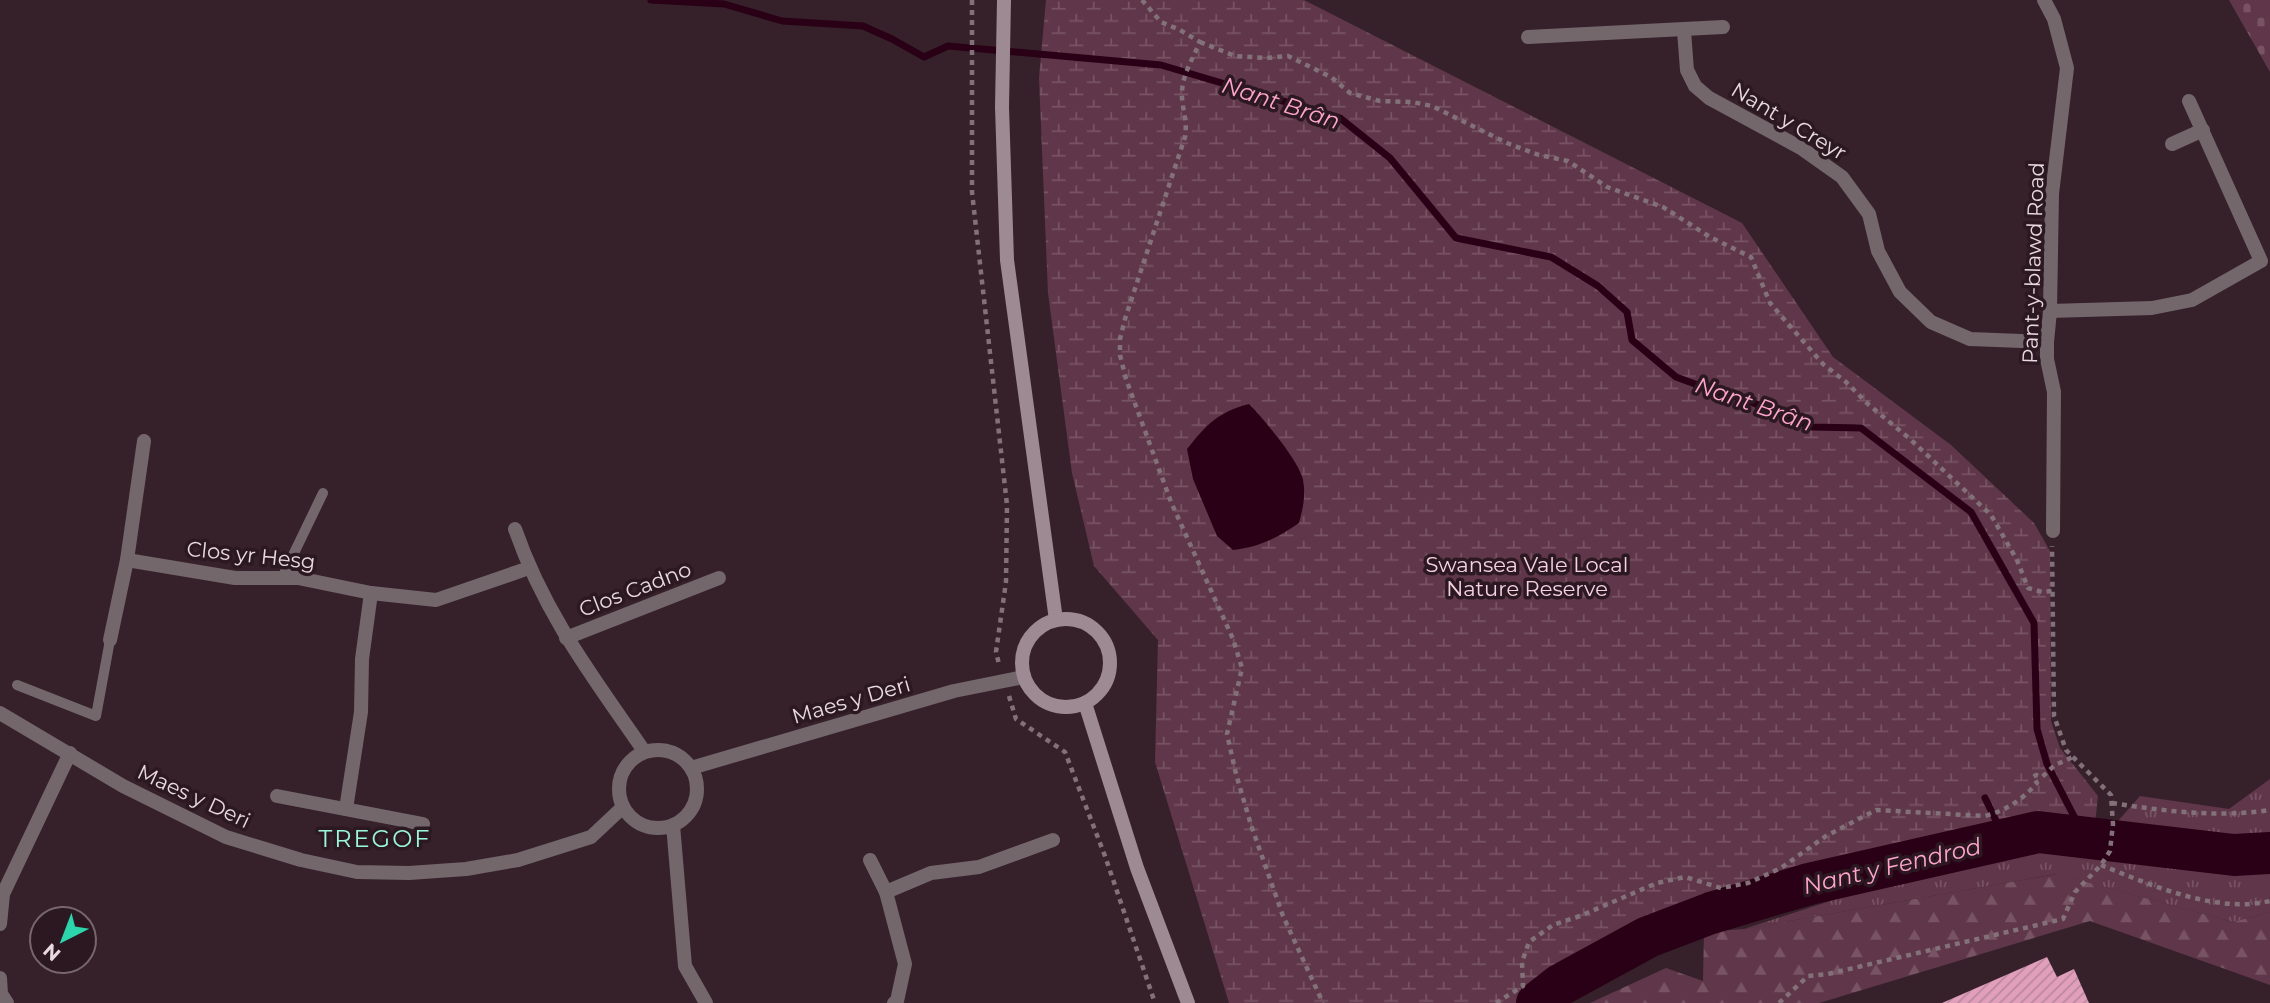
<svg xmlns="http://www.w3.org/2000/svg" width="2270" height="1003" viewBox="0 0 2270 1003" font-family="Montserrat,sans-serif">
  <defs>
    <pattern id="grass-tufts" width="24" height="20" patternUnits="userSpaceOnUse" patternTransform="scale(1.75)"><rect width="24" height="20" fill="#60374a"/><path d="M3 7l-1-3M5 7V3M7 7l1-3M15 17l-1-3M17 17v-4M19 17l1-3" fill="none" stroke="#775364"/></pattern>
    <pattern id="forest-firs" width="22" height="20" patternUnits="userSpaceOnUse" patternTransform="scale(1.75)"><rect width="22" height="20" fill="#60374a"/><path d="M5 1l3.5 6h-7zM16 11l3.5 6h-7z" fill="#775364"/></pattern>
    <pattern id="wetland-marsh" width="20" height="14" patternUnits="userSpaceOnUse" patternTransform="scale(1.75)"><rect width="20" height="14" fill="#60374a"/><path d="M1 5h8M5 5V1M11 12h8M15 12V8" fill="none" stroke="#775364"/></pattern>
    <pattern id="cemetery-stones" width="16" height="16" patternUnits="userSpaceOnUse" patternTransform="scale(1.75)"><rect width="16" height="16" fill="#60374a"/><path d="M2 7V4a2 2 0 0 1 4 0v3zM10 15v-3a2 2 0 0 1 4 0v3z" fill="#775364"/></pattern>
    <pattern id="building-hatch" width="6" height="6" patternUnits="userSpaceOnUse" patternTransform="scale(1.75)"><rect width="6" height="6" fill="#e19fbc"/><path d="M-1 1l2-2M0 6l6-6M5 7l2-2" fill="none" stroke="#ba889e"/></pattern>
  </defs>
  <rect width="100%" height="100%" fill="#36212b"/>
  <path fill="url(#grass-tufts)" d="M2270,779v133l-37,10 -177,-48 -312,55 230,-75 80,-14 42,6 44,-50 89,13z"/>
  <path fill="url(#forest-firs)" d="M2057,874l176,48 37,-10v73l-180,-64 -271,82h-229l76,-35 37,13 1,-49 40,-3z"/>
  <path fill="url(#wetland-marsh)" d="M1046,0h258l438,223 91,134 118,88 83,78 16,28 1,170 9,27 38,48 -3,27 -25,6 -36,-1 -253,60 -101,30 -82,37 -77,48h-292l-74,-241 3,-122 -64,-74 -22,-93 -24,-180 -9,-215z"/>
  <path fill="url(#cemetery-stones)" d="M2229,0h41v72z"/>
  <path fill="#2a0016" d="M1249,404c14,14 50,57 54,76 3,15 0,28 -4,43 -22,15 -39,24 -66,27l-16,-14 -24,-57 -6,-30c19,-24 31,-37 62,-45z"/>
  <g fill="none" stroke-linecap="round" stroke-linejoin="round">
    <g stroke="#2a0016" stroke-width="7">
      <path d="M651,0l73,4 58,17 81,5 29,13 32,18 24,-11 213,19 179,53 50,40 66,80 95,19 47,29 29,26 5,28 44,37 49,18 14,2 73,30 49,1 110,84 63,111 3,106 10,35 31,60 16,14"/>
      <path d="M1985,798l20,41"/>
    </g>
    <path stroke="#2a0016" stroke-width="42" d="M1537,1003l23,-18 88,-48 63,-24 98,-29 229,-52 196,23 36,-2"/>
  </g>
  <path fill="url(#building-hatch)" d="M2047,957l10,20 17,-8 15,34h-147z"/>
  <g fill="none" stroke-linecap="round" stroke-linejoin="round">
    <g stroke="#837179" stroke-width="4.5" stroke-dasharray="5 5" stroke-linecap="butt">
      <path d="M972,0v192l35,313 -1,77 -10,70 3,12"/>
      <path d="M1142,0l19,22 19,8 20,12c-7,16 -17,32 -18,49 -1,16 6,29 3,46l-60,182 -5,20v16l6,24 45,123 62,137 9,29 -15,66 9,40 15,51 32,91 40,87"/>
      <path d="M1200,42l35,14 31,2 22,-2 43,21 19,16 30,8 32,1 20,4 75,37 32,12 29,6 39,26 56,20 47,30 41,20 19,46 53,61 23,18 23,23 41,34 81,76 26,45 11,28 14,4 10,-1"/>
      <path d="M1009,696l7,23 49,33 40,104 50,147"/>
      <path d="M2112,803c52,8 105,15 158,7"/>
      <path d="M2101,865c50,20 115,49 169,36"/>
      <path d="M1496,1003l27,-17 -1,-24 7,-20 24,-17 27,-9 77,-33 28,-6 36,11 27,-5 33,-15 45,-32 50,-26 109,6c22,-6 37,-16 52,-33l-4,-6 3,-2 6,2 13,-12 18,-8"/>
      <path d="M1779,1003l29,-27 20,-2 235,-55 12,-27 26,-27 9,-14 3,-27 -2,-29 -45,-45 -12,-34 -2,-170"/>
    </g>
    <g stroke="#73676c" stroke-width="10">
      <path d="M282,578l41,-85"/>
      <path d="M17,685l79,31 14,-76"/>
    </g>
    <g stroke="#73676c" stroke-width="14">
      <path d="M2044,0l10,19 13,49 -15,126 -2,117 -3,31v17l7,33 -1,139"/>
      <path d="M1684,31l3,39 8,16 14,12 92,50 41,29 27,37 9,37 22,41 31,30 39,17 77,3"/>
      <path d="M1528,37l195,-10"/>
      <path d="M2172,144l31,-14"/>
      <path d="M2050,311l102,-3 40,-8 69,-39 -72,-160"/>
      <path d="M144,441l-17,119 108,18h63l73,15 65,7 93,-32"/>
      <path d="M515,529c30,86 78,148 129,222"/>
      <path d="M566,638l153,-60"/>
      <path d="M110,640l17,-80"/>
      <path d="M0,713l123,73 103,51 75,23 56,12 52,1 57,-4 52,-9 73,-23 32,-30"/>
      <circle cx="658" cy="789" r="39"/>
      <path d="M691,768l263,-77 70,-14"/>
      <path d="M277,796l146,28"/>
      <path d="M346,809l15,-97 1,-53 9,-66"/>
      <path d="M673,825l12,141 21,37"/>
      <path d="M870,860l16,32 19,72 -8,37 -3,2"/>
      <path d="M886,892l45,-19 48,-6 74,-27"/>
      <path d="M0,924l3,-30 67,-141"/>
      <path d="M0,978l1,16 6,9"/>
    </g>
    <g stroke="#9d8a92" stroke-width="14">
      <path d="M1004,0l-2,107 5,153 49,360"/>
      <circle cx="1066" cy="663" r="44"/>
      <path d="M1085,703l52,165 51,135"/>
    </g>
  </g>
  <g text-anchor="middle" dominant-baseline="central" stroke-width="7" stroke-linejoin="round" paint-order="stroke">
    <g font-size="21" fill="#e9dae0" stroke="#2c1821">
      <text transform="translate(1789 121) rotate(31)">Nant y Creyr</text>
      <text transform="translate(2033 263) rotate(-88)">Pant-y-blawd Road</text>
      <text transform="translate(251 555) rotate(6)">Clos yr Hesg</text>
      <text transform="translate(635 589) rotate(-21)">Clos Cadno</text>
      <text transform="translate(851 700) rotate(-16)">Maes y Deri</text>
      <text transform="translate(194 796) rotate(25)">Maes y Deri</text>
    </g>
    <g font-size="21" fill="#f6d1e1" stroke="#2c1821">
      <text x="1527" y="564">Swansea Vale Local<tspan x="1527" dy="24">Nature Reserve</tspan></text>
    </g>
    <g font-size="23" font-style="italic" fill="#fda4cc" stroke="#2c1821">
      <text transform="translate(1281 103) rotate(18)">Nant Brân</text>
      <text transform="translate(1754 404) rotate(19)">Nant Brân</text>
      <text transform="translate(1892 866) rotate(-13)">Nant y Fendrod</text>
    </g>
    <g font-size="24" letter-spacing="2" fill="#9af8d9" stroke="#2c1821">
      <text x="375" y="838">TREGOF</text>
    </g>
  </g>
  <g transform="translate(63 940) rotate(222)"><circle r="33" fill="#2c1821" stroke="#78666d" stroke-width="2"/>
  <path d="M0-5L12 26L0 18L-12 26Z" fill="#2cd5ab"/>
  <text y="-10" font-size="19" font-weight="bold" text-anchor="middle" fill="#e9dae0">N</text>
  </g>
</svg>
